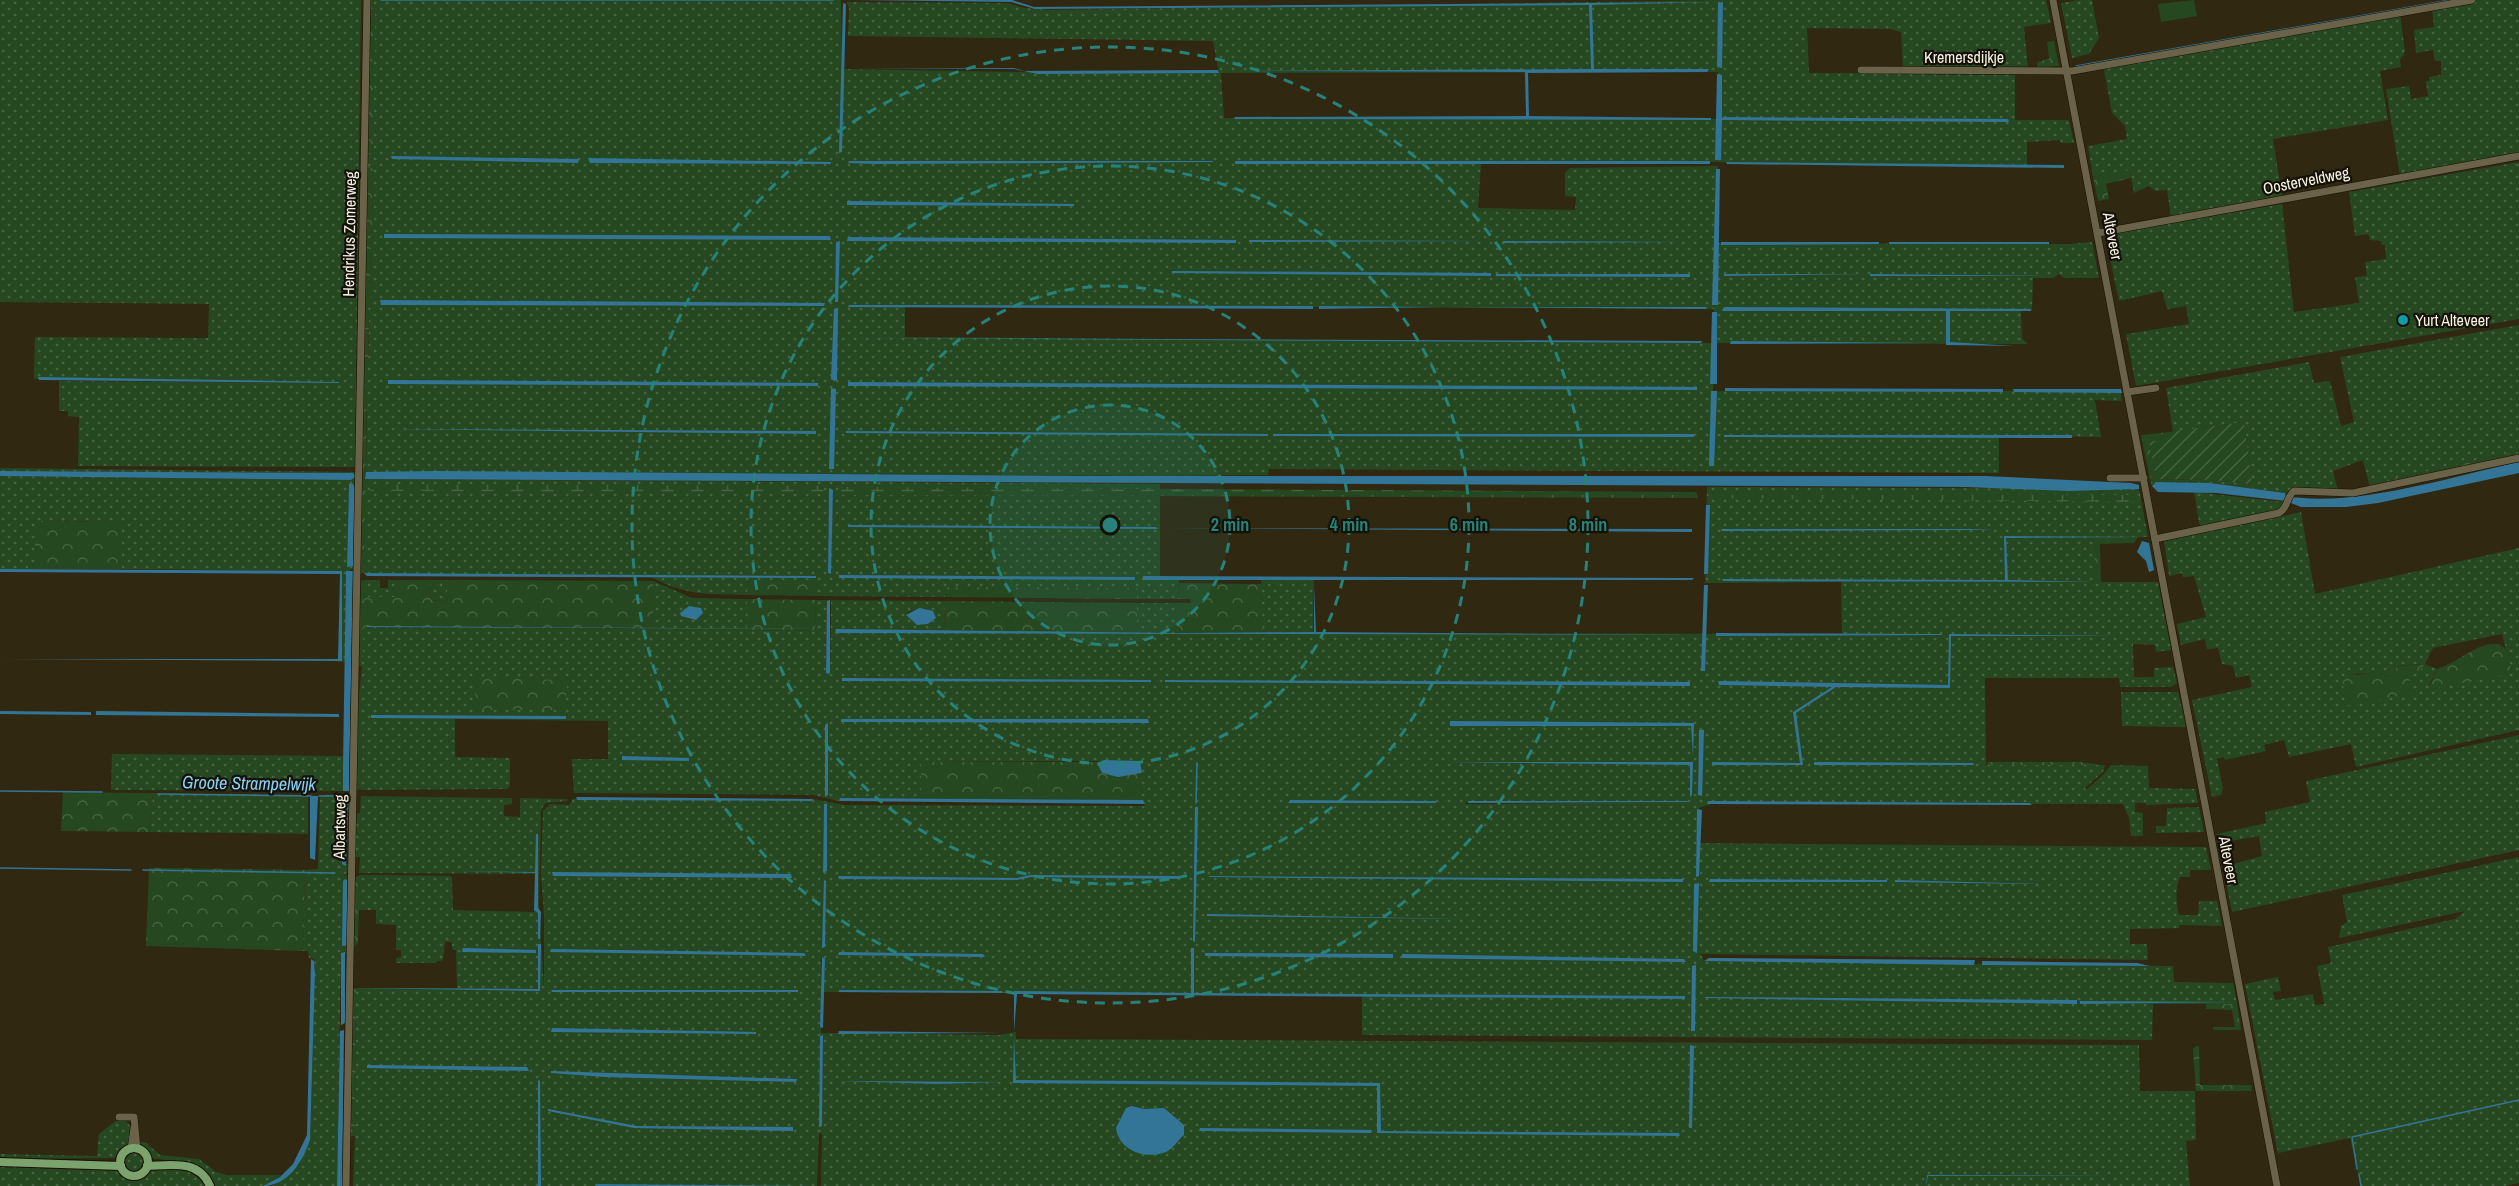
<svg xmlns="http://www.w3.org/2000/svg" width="2519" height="1186" viewBox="0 0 2519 1186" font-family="'Archivo Narrow',sans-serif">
  <defs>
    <pattern id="grass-dots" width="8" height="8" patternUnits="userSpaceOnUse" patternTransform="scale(1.5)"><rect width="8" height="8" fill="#264821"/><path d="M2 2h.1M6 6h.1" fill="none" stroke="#466341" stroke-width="1.8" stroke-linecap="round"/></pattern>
    <pattern id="forest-crowns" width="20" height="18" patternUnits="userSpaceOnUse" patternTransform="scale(1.5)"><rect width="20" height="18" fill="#264821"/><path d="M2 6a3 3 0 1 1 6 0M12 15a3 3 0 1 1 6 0" fill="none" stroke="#466341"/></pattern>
    <pattern id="wetland-marsh" width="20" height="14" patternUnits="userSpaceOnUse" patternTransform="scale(1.5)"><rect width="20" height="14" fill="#264821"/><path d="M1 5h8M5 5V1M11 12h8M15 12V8" fill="none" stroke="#466341"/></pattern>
    <pattern id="garden-furrows" width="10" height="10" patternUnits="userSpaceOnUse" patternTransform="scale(1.5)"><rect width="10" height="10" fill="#264821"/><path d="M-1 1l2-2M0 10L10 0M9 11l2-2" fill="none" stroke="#466341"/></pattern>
  </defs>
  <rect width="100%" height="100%" fill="#302811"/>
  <g fill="url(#grass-dots)" fill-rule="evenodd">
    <path d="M0,0h361l-6,467 -277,-1 1,-49 -11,-1v-5h-9v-30l279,2 -304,-4 1,-42 173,1 1,-34 -209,-2z"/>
    <path d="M369,0h472l1,69 183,3 193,-2 1,3 -6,-32 -365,-5 1,-29 -3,-5 161,1 18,5 24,2 671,-10h326l5,23 -27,4 4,41h-125l-2,-36 -11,-3 -83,-1 2,45h206v47h54l5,23h-13l-1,-3 -33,2v23l-317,-3 -229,2 -3,44 97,2 1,-13 -11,-1v-23l5,-5 148,-2 -2,77 354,1 22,-2 7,36h-35l-5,-4 -6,4h-20l-1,33h-11l1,27 6,6 -314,-1 -1,49 21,-2 386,1 2,10 -27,-1 6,37 -102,-1v37l-730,-4 -1,6 -100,1 -802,-4 1,-79 -4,-2v-16l5,-4 1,-62 -5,-1v-7l6,-2 1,-58 -5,-1v-9l6,-1 1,-61 -6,-3v-12l7,-3v-72l-6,-3v-12l7,-4v-49l-6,-6zM1718,72l-1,47h-28l-465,-1 -3,-45zM1143,306l571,3v34l-809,-6v-30z"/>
    <path d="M2080,0h12l7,38 -10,16 -17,4 -11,-55z"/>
    <path d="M2477,0h42v155l-119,21 -14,-87 23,-3 2,13 17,-3 -2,-14 3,-1v-4l12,-2v-14h-6l-2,-11 -17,3 -2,-23 20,-3 -2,-19z"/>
    <path d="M2400,14l5,38 -5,8 1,7 -21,4 8,49 -115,19 9,58 -111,20 -4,-27 -12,1 -6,-5 -15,7 -4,-22 -37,6 -5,-31 39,-7 -2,-13 -13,-13 -9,-48z"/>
    <path d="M2519,162v157l-383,67 -10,-52 63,-10 -3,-18 -19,3 -5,-18 -43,10 -12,-56 4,-11 171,-30 12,108 65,-9 -4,-26 12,-1 -2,-14 21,-3 -1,-14h-3l-1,-4 -11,-1 -2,-6 -13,2 -6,-44z"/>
    <path d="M2519,325v126l-150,33 -6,-24 -30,11 5,21 -30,-3 -21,8 -2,-4 -75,-10 -54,-1 -4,4 -2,-7 60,1 42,4 -8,-62 -71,10 -7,-44 143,-26 5,21 16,-2 11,45 13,-4 -14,-65z"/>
    <path d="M0,468l355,4 2,4 -1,91 -10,5 -1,90 -8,-1h5l-1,-90 -219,-2v-47l-87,-1v44h-6l-1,4h-28v-93l351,4 5,-5 -2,-2 -354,-2zM349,484l5,40 -1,41 -6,2z"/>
    <path d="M365,479l795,5v96h19l-1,19h-41v-11h-125l-67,6v3l-129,-1 -1,-13h-67l-1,12c-40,-1 -59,1 -96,-18l-287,-4zM829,489l4,1 -3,84 -2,-1z"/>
    <path d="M1707,487l432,2 9,48h-54l2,45h62l13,68 -15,2 -1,-7 -22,-1 1,33h20v-9l19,-1 4,16 -6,4h-51l-1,-9h-134l1,87h119l-2,7 -18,16 1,2 18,-16 7,-9 37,1 1,22 46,1 3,14 -52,2v-2h-11v9l8,1v23h-12l-2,-18 -6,-14h-412l-12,4 -2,35 509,4 5,23h-21v7h-10c-5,10 -4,27 -1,38h19l1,-14h18l5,25 -43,-1v3l-49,1v15h17l1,16 -447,-6 3,7 469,5 1,16 59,1 4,21h-84l-1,36 -790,-5v-40l-538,-3 1,-33 -4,-1v75l178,2 17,-3v7l1123,6 1,46h55l1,49 -10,1 4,45h-1369l1,-52 -3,-1 -2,53h-464l2,-50h-6l1,-7 5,-1 1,-140h101l-1,-38h-4v-8h-7l-2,18 -10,3h-37v-5l5,-1v-7h-5v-25l-20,-1v-14h-18l2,-35 89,1 3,1 1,33 81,2 2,-38 -177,-1 1,-16h-6v-42l6,-2 1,-17 151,2v6l-8,1v11l16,1v-19l48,1 -1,2 -22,2 -4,8 -2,92 5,87v-75l-3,-41 2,-63 7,-7 19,1 4,-6 239,2 1,-2 32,6 300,1 -3,-6 -301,-2 -2,3 -27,-6 -238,-2 -2,-34h36v-38l-153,-2v38l55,1v28l-3,3 -145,1 -4,-1 3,-1 1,-62h-6l6,-60h-5v-9h6v-30l290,2v-48l39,17 55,1v31l68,1 1,-31 129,1 -1,30 192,2 1,-30h41v30l84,-1 -1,-53h53l-1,54 529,1 -1,-52 -136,1zM830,600l1,2 -1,71 -4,-1 1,-71zM919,608l17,10 -8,6 -11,1 -9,-8 -1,-4zM475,679l91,1v30h-91zM1699,730h5l-3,66 -3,-15zM1099,761l43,12 -4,1 4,13 -1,9h-220v-34zM1290,800l145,1 1,2h-147zM1468,801h219l2,1 -224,2zM826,803l1,68 -4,2 1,-68zM823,1035l-1,90 -3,2 1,-91zM1132,1106c17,5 37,7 52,19v10l-15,15z"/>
    <path d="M2194,492l90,10 -3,7 -81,19z"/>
    <path d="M2301,512l14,82 204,-46v182l-163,37 -5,-23 -62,13 -5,-17 -20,5 2,6 -41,9 -1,-3 -7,2 6,30 -2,6 -9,2 -20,-97 60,-13 -3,-12 -13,3 -3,-12 -11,-2 -4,-16 -11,1 -2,-10 -24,6 -4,-21 29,-7 -12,-41 -11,1 -1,-4 -13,3 -5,-35zM2502,634l10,39 -83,12 8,-16 -12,-5 8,-16zM2420,664l-13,10 4,9 -61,-9 30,-1 8,4 11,-11z"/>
    <path d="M364,580h16v8h8v-8h9v17h-33z"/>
    <path d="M429,580h20l-3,22 -15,-2z"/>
    <path d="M2121,692h57l8,35 -64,-1z"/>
    <path d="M2519,735v115l-287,62 -9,-45 39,-11 -3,-20 -40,7 -2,-9 49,-11 -1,-11 45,-10 -4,-21z"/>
    <path d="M112,754l232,2 -1,35 -232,-1z"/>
    <path d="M153,793l155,2v39l-159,-2z"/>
    <path d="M343,794l-1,70h6v8l-5,4 5,-1 -2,79h-5l-4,232h-64l26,-22 11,-24 5,-166 -1,-15 -5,-1 -1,-7h-5l2,-81 13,-1 2,-74z"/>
    <path d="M2199,807l5,25 -48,1v-7h10l1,-18z"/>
    <path d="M2519,857v326l-14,3h-144l-11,-48 -72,15 -33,-169 33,-7 3,14 -8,1 2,8 38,-6 2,11 9,-1 -7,-38 14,-3 -3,-16 127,-28 10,-8 -126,27 2,-12 6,-4 -5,-27z"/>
    <path d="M117,1120l9,1 4,5 -1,20 -15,12 -114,1v-5l97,2 2,-22z"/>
    <path d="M139,1142h6l15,13 39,4 17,13 11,3h55l-19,11h-48c-10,-29 -38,-23 -63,-28z"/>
    <circle cx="134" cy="1162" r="9"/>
    <path d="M0,1165l119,3 14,10c9,-1 10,-5 17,-9 18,-8 45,1 55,17h-205z"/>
  </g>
  <g fill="url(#forest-crowns)">
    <path d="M369,5l6,6v49l-7,4z"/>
    <path d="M2054,41l5,25 -22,2v-6l12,-3 -2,-17z"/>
    <path d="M368,76l6,2v73l-7,3z"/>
    <path d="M367,166l6,3 -1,61 -6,1z"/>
    <path d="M2130,170l1,8 -25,6 3,15 -11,2 -5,-24z"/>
    <path d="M366,240h5l-1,60 -6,1z"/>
    <path d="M364,308l5,1 -1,62 -5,4z"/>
    <path d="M363,391l4,2 -3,180h-5z"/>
    <path d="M2161,433l1,6 -13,3 6,30 -5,7 -9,-44z"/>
    <path d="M2519,451v4l-150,33v-4z"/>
    <path d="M35,521l87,1v47h-94v-4h7z"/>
    <path d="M2094,537h44l-4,6 -34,1 1,38h-6z"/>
    <path d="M364,580v17h33v-17h32l2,20 15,2 3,-22 204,1v48l-290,-2v30h-6l2,-75z"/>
    <path d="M748,582l68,1v13l-69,-1z"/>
    <path d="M1179,583l82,1 2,48 -85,1v-30h13l-1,-4h-12z"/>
    <path d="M947,587l190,1v11l-192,-2z"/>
    <path d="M747,599l69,1 -1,31 -68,-1z"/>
    <path d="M945,601l192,2v30l-193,-1z"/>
    <path d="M2491,644h8l7,5 6,24 -84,17 9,-21c20,-6 34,-22 54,-25z"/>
    <path d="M2425,664l-7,9 -11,1 6,13 -3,7 -64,12 -4,-29 35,-5 11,5 11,-11z"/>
    <path d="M475,678l92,2 -1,30h-91z"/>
    <path d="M356,726h6l-1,62 -6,3z"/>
    <path d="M921,762h177l4,11c16,4 23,-1 36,1l4,13 -1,9 -220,1z"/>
    <path d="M1987,762h93l23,3h-116z"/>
    <path d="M63,792l90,1 -4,39 -88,-1z"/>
    <path d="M149,868l156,2 -2,81 -157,-5z"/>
    <path d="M360,875l-2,68 -4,4 -1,-68z"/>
    <path d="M351,988h5l-1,140 -5,1z"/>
    <path d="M2206,1004h31l4,26h-28v-3h22l-3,-17 -26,-1z"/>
    <path d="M2196,1046h3l1,39h51l1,6h-56l-3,-42z"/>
  </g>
  <g fill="url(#wetland-marsh)">
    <path d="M372,484l452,2v8l-453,-3z"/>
    <path d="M840,487l856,5 2,6 -858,-3z"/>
    <path d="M1712,492l426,3 2,7 -427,-4z"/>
  </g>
  <path fill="#264821" d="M2194,0l3,16 -36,6 -3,-18z"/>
  <path fill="url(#garden-furrows)" d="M2244,422l8,62 -42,-4 -60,-1 5,-7 -6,-30 13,-3 -1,-6z"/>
  <g fill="#337597">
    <path d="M854,0h158l22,7 679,-5 -121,3 2,64h115l-2,3 -179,1 1,43 182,2v2l-477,-1 1,-2 291,-1 -1,-44 -290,-1 356,-2 -2,-64 -554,4 -24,-7z"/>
    <path d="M1723,2l-1,66 -5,-1 1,-64z"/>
    <path d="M843,3l3,1 -4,148 -3,1z"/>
    <path d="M1014,68l10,3 194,-1 1,3 -181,1 -24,-5h-159z"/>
    <path d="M1717,74l5,1v44l1,-2 285,2 1,3 -287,-2 -1,40h-6z"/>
    <path d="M391,156l188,3 -1,4 -186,-4z"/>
    <path d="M588,158l243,4v2l-241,-1z"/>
    <path d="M849,161h364v1l-337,2 -28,-1z"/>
    <rect x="1235" y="161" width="475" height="3"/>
    <path d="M1726,162l338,3v3l-337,-4z"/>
    <path d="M1716,169h4l-2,136h-6z"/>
    <path d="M847,201l227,3v2l-227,-1z"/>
    <path d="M384,234l446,2 1,4 -447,-2z"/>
    <path d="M848,237l388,3v3l-389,-2z"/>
    <path d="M1249,240l237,1 -237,1z"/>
    <path d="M840,241l-2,61h-3l1,-60z"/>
    <path d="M1503,241l180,1h3l-183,1z"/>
    <path d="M1721,242h158v2l-158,1z"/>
    <rect x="1889" y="242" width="160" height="2"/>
    <path d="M1172,271l319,2v3l-319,-3z"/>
    <path d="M1496,274h194v3l-194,-1z"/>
    <path d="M1724,274h139l-139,2z"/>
    <path d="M1870,274l179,2h-179z"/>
    <path d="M380,300l445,3 -1,3 -443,-1z"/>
    <path d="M849,305l464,1v3l-465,-2z"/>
    <path d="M1319,306l121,1 -121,2z"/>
    <path d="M1445,307h262l-1,2z"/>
    <path d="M1724,307l307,2v2h-81v31l64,4 -68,-1v-34h-224z"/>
    <path d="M838,308l-1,72 -3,1 -3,-2 3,-70z"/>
    <path d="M1712,312h5v72h-7z"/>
    <path d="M851,338l851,3 -1,2z"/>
    <path d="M1731,341l205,2 -206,1z"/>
    <path d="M38,377l301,5v1l-300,-3z"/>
    <path d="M388,380l430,3v3l-430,-2z"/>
    <path d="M848,382l849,5v3l-849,-4z"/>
    <path d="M831,388l5,1 -2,80h-5z"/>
    <path d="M1725,388l278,1v3l-278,-1z"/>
    <path d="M2013,389h108l1,4 -108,-1z"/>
    <path d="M1711,391h6l-3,75h-5z"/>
    <path d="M389,429l415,2h12v3z"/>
    <path d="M846,431l422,3v2l-422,-3z"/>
    <path d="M1273,434h421v3l-421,-1z"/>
    <path d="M1724,435h348v3l-348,-1z"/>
    <path d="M2519,462v11l-141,30 -32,4h-45l-15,-6 -70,-8 -58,-1 -6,-6 4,-4 54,1 75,10 1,3c68,12 164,-19 233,-34z"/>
    <path d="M0,471l353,2 3,3 -5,4 -351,-4z"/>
    <path d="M437,471l648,5h901l145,7 8,2v4l-71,2 -103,-4 -1600,-8 1,-7z"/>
    <path d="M349,484h4l2,4 -2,78 -6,1z"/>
    <path d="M829,488l4,2 -2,84 -3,-1z"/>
    <path d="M1706,505h4l-2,69h-4z"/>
    <path d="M848,525l308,2 2,2 -310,-2z"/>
    <path d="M1164,528l528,1v3z"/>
    <path d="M1721,529h249l22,1 -270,1z"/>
    <path d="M2004,536l144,1 -142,1 2,42 87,2 -372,-1 -1,-2 283,1z"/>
    <path d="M2142,541l7,2 5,27 -5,2 -3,-11 -9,-9z"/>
    <path d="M0,569l342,2v90l-342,-2h338l2,-85 -340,-2z"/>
    <path d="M346,571h7l-4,220h-6v-23z"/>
    <path d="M364,573l452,3v2l-449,-2z"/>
    <path d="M839,575l296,2v3l-296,-2z"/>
    <path d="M1143,576l551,2 -2,2h-549z"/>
    <path d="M1704,585h4l-3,86h-4z"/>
    <path d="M1314,586l2,46 382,3 -863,-2 1,-4 342,4 136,-1z"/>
    <path d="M830,600v73l-2,1 -2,-1 1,-72z"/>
    <path d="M689,606l12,2 2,5 -7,7 -15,-4 -1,-3z"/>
    <path d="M919,608l14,3 3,7 -8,6 -11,1 -11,-10z"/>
    <path d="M367,626l457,3 -457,-2z"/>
    <path d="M1716,633l225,1 1,1 -226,1z"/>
    <path d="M1949,634l169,2h-167l-1,52 -114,-1 -40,26 7,52h-91v-3l88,1 -7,-51 39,-25 -113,-2 -1,-4 230,4z"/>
    <path d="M842,678l309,2v2l-309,-1z"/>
    <path d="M1165,680l525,2v4l-525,-4z"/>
    <path d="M0,711l91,1v3l-91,-1z"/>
    <path d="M96,711l243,3v3l-243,-2z"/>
    <path d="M371,715l195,1v3l-195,-1z"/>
    <path d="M841,719h307l1,4 -308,-1z"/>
    <path d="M1450,721l244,2 -1,33 -2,-30h-241z"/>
    <path d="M828,723v72l-3,2v-72z"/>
    <path d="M1699,730h5l-2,66 -4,-1z"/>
    <path d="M622,756l67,2v3l-67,-1z"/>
    <path d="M1104,760l36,1 2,12 -24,4 -16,-4 -5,-10z"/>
    <path d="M1446,762h247l-1,33 -2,2v-32z"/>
    <path d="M1814,762l159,1 1,2h-160z"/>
    <path d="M343,794l6,1 -3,71 -4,-2z"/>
    <path d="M310,796h8l-3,64 -5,-2z"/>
    <path d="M576,797l237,2 -1,2 -235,-1z"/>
    <path d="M840,798l303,2 2,4 -306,-3z"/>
    <path d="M1290,800l146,1v2h-148z"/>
    <path d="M1468,801h219l2,1 -221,1z"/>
    <path d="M1708,801l322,2 2,2 -325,-1z"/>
    <path d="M827,803v68l-4,2 1,-69z"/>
    <path d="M1195,807h3l-3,135 -2,-1z"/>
    <path d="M1697,809l5,1 -3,66 -3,1z"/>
    <path d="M536,834h2v74l3,4 -1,27h-2v-26l-4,-3 1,-37 -78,-2 78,1z"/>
    <path d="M552,872l239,2 1,4 -239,-2z"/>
    <path d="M1030,875l151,1 -1,3 -149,-2 -14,3 -178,-1 -1,-3 179,2z"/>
    <path d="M1209,876l474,3v3l-474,-5z"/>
    <path d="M345,879l2,1v65l-5,1 1,-65z"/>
    <path d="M1710,879l177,1v2h-178z"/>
    <path d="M824,880l2,1 -1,66 -3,1z"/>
    <path d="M1895,880l146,4 -146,-2z"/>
    <path d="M1699,883l-2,70 -4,-2 1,-67z"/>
    <path d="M1207,914l261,5 -261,-3z"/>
    <path d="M538,944h3l-1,47 -184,-3 182,1z"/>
    <path d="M463,948l73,2v3l-74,-1z"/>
    <path d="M1191,948h3v45l491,3v3l-668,-5 -3,38v-41l177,2z"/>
    <path d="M551,949l253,4 2,3 -256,-4z"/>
    <path d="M345,952v71l-4,2v-72z"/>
    <path d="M839,952l144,2 2,3 -147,-2z"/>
    <path d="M1205,953l188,1v4l-188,-2z"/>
    <path d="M1402,954l282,5 2,3 -284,-4z"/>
    <path d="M822,957l3,2 -2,69 -3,-1z"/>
    <path d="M1709,958l266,2 -1,5 -270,-4z"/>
    <path d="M311,959l3,2 1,13 -5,166c-7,21 -22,46 -47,46l17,-9 13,-13 14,-29z"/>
    <path d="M1982,961l155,2 13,3 -168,-1z"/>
    <path d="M1696,965l-1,66h-4l1,-65z"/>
    <path d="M551,990h247v2h-246z"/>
    <path d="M839,990l163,1 1,2 -164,-1z"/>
    <path d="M1705,997l372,3v4l-372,-6z"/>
    <path d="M2080,1001l155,1 -155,2z"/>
    <path d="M552,1028l204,4v2l-205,-2z"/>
    <path d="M344,1030l-2,156h-5l3,-155z"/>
    <path d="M839,1031l163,2 -164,1z"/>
    <path d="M823,1035l-1,91 -3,1 1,-91z"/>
    <path d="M1014,1037l2,43 364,3 1,48 298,2 1,3 -303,-3v-47l-364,-3z"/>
    <path d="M1690,1045l4,1 -2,82h-3z"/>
    <path d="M367,1065l160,2 2,4 -162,-3z"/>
    <path d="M551,1071l246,8 -1,3 -191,-5 -54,-4z"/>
    <path d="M538,1080l2,1 1,105h-3z"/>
    <path d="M839,1081l162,1 -64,2z"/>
    <path d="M1132,1106l12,3 20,-1 20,17v10c-6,5 -11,14 -18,17 -20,8 -47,-1 -50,-24l10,-20z"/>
    <path d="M548,1109l89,17 156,1v4l-159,-3 -86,-17z"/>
    <path d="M1200,1128l171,2v3l-172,-2z"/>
    <path d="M1927,1175l186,1h-185l-2,10z"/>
    <path d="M596,1184l215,2h-216z"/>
  </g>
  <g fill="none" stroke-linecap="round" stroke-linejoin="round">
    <g stroke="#337597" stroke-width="1.5">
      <path d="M381,0h452"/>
      <path d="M2076,66l374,-66"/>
      <path d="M0,791l102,1"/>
      <path d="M158,794l153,2"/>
      <path d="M319,796h20"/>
      <path d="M1196,803l1,-40"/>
      <path d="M0,868l131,2"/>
      <path d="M143,870l192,3"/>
      <path d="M2357,1169l-5,-32 167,-37"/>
      <path d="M2359,1174l2,12"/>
    </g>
    <defs>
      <g id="minor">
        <path d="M2053,0l224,1186"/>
        <path d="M1861,70l211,1 400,-71"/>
        <path d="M2098,233l421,-77"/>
        <path d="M2127,392l29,-4"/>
        <path d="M2110,478h34"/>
        <path d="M2155,539l124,-26c10,-6 7,-16 15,-22l59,2 166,-35"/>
        <path d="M119,1117h15l3,32"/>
        <path d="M131,1149l3,-21"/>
        <path d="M346,1186l21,-1186"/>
      </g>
      <g id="major">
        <circle cx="134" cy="1162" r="14"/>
        <path d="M0,1162l121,4"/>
        <path d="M147,1166c24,-1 52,-7 63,20"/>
      </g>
    </defs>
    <use href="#minor" stroke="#181000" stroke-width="8"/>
    <use href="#major" stroke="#181000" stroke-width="10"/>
    <use href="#minor" stroke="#6b624a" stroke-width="7"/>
    <use href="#major" stroke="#7ca26d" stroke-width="8"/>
  </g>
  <circle cx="1110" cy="525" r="120" fill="#26827a" fill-opacity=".12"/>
  <g fill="none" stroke="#26827a" stroke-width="3" stroke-dasharray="10 8">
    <circle cx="1110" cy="525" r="120"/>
    <circle cx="1110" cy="525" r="239"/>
    <circle cx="1110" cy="525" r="359"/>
    <circle cx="1110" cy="525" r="478"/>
  </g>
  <circle fill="#0f9aa8" stroke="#141107" stroke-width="2" cx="2403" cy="320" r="6"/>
  <g text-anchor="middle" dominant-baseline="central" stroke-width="4.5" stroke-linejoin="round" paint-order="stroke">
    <g font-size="16" fill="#f7f2e4" stroke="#141107">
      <text x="1964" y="57">Kremersdijkje</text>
      <text transform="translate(2306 180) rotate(-11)">Oosterveldweg</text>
      <text transform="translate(349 234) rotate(-89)">Hendrikus Zomerweg</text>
      <text transform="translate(2113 236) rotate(79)">Alteveer</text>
      <text transform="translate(339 827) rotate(-89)">Albartsweg</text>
      <text transform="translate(2229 860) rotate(79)">Alteveer</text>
    </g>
    <g font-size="16" fill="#f7f2e4" stroke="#141107" text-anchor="start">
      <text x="2415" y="320">Yurt Alteveer</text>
    </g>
    <g font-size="18" font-style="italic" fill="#87cff7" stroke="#141107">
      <text transform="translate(249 783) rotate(1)">Groote Strampelwijk</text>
    </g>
  </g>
  <circle cx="1110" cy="525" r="9" fill="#26827a" stroke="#141107" stroke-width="3"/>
  <g font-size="18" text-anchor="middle" font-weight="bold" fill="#26827a" stroke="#141107" stroke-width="4.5" stroke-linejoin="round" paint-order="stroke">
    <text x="1230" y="531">2 min</text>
    <text x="1349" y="531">4 min</text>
    <text x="1469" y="531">6 min</text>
    <text x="1588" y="531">8 min</text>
  </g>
</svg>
